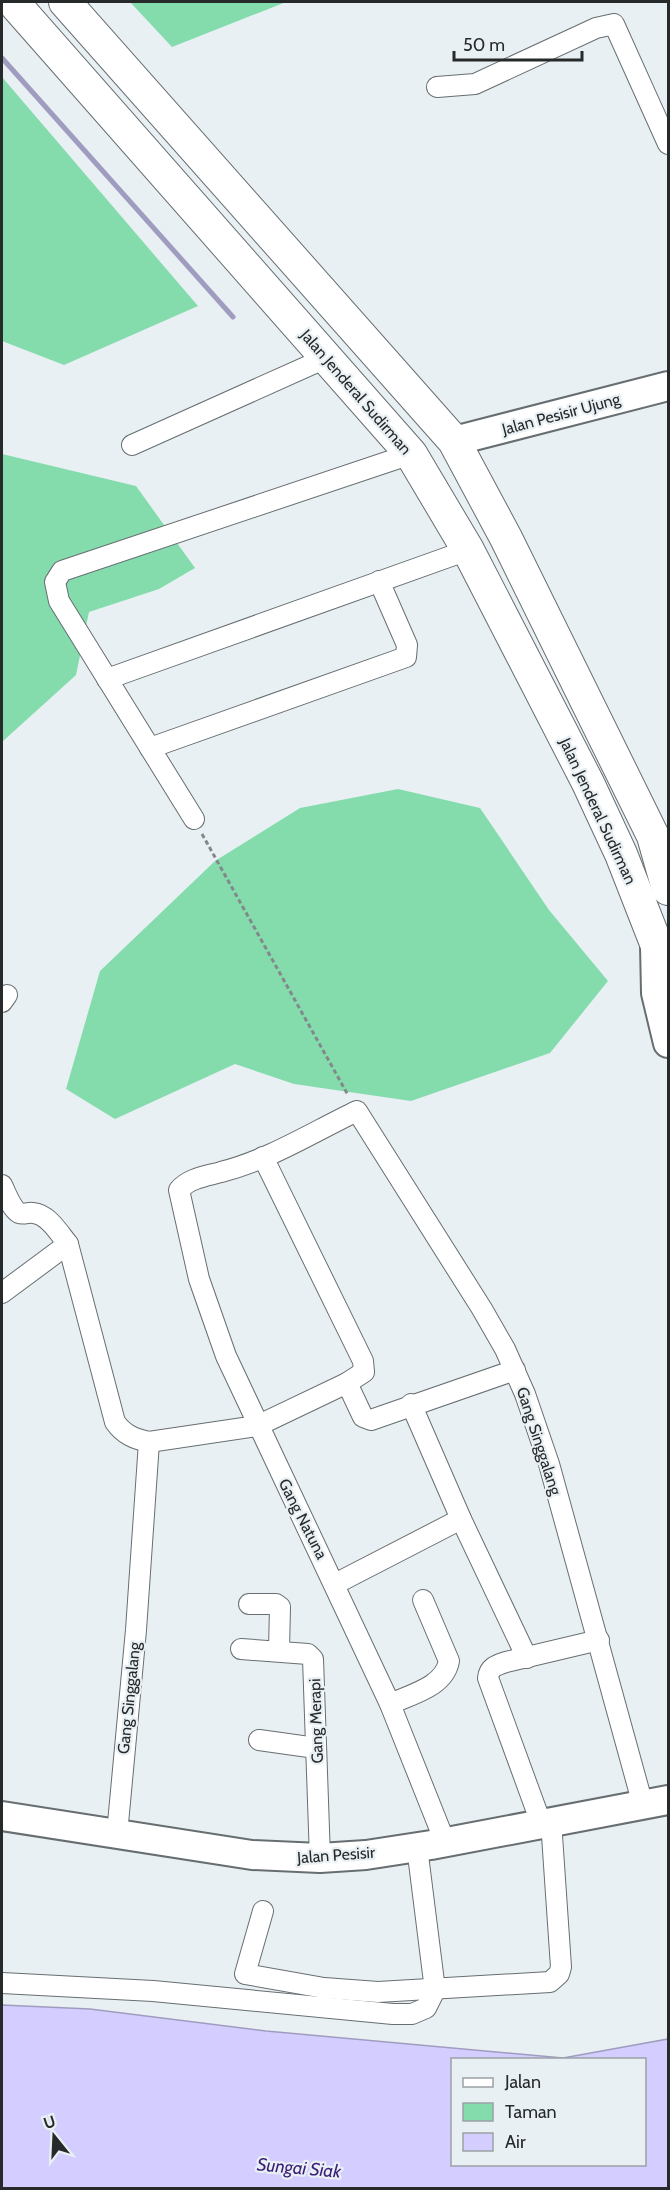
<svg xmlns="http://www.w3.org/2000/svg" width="670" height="2190" viewBox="0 0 670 2190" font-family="Cabin,sans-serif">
  <rect width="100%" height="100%" fill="#e9f0f4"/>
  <g fill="#84dcad">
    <path d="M130,2h156l-114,45z"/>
    <path d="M2,77l196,229 -134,59 -62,-24z"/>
    <path d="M2,454l134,32 59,82 -36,21 -70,23 -13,63 -74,67z"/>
    <path d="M398,789l82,19 69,102 59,71 -58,72 -139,48 -117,-17 -59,-20 -120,55 -49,-30 34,-118 115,-110 85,-53z"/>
  </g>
  <path fill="#d4cdff" stroke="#a09cbf" stroke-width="1.5" fill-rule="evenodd" d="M2,2005l88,4 176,22 297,27 105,-19v149h-666zM452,2060h192v104h-192z"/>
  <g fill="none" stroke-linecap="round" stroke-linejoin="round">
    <path stroke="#a09cbf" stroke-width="5" d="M2,58l231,259"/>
    <defs>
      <g id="street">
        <path d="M437,87l38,-3 121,-56 18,-4 54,120"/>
        <path d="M132,445l194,-87"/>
        <path d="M107,679l361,-129"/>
        <path d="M150,748l256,-91 1,-12 -28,-64"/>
        <path d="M194,819l-135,-218 -4,-19 7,-11 349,-117"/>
        <path d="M2,1002l5,-7"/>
        <path d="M263,1157l100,204 1,11 -17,11"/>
        <path d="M2,1185c4,8 9,23 17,28 5,2 9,-1 14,0 15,1 26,20 35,31l47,178c9,13 20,17 34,20l108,-16 90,-43 16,34 8,3 144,-50"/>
        <path d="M2,1293l66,-49"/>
        <path d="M411,1404l50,115 66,139"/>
        <path d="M335,1584l126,-65"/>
        <path d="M249,1604h27l4,3 -1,43"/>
        <path d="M241,1649l67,5 5,5 7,199"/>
        <path d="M390,1704c22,-10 54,-17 59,-43l-26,-61"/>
        <path d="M259,1740l57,8"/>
        <path d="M541,1823l-53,-145c1,-11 9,-13 18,-16l93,-22"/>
        <path d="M117,1834l19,-204 13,-188"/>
        <path d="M445,1842l-55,-138 -164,-348 -27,-77 -20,-89c10,-12 28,-14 42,-18 48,-12 92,-40 136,-61l125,198 23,40 20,45 24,70 94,341"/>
        <path d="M263,1911l-18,63 79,14 54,4 172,-10 9,-8 2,-7 -10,-146"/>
        <path d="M2,1983l151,8 240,23h19l14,-6 9,-18 -18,-143"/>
      </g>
      <g id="secondary">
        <path d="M454,441l214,-55"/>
        <path d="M655,945l1,48 12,50"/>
        <path d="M2,1816l250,39 68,3 46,-3 65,-10 237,-45"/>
      </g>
      <g id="primary">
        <path d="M13,2l398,452 57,96 120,233 33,71 47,120"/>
        <path d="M65,2l389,439 52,97 147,298 15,53"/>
      </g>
    </defs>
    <use href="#street" stroke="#676e71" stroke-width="22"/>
    <use href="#secondary" stroke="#676e71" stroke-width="32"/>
    <use href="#primary" stroke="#676e71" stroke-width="34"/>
    <path stroke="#83888a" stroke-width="3" stroke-dasharray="4.5 3" stroke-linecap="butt" d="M202,834l146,261"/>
    <use href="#street" stroke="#fff" stroke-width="20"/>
    <use href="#secondary" stroke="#fff" stroke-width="28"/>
    <use href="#primary" stroke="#fff" stroke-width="32"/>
  </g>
  <g text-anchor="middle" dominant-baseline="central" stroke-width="4.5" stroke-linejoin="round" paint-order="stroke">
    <g font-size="16" fill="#272a2b" stroke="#e9f0f4">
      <text transform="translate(356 392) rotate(49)">Jalan Jenderal Sudirman</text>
      <text transform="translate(561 414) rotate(-15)">Jalan Pesisir Ujung</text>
      <text transform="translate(598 811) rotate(65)">Jalan Jenderal Sudirman</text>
      <text transform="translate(539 1441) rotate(72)">Gang Singgalang</text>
      <text transform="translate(303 1519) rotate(63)">Gang Natuna</text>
      <text transform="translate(129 1698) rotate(-84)">Gang Singgalang</text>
      <text transform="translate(316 1721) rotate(-92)">Gang Merapi</text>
      <text transform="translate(336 1855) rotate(-4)">Jalan Pesisir</text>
    </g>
    <g font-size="18" font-style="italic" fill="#3c1e7a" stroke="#e9f0f4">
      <text transform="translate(299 2168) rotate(5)">Sungai Siak</text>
    </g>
  </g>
  <rect width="670" height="2190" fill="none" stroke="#272a2b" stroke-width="6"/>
  <rect x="451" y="2058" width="195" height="108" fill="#e9f0f4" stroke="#9ba1a4" stroke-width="1.5"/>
  <rect x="463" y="2078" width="30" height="9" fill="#ffffff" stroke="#9ba1a4" stroke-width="1.5"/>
  <text x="505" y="2088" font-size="18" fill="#272a2b">Jalan</text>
  <rect x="463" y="2103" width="30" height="18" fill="#84dcad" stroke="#9ba1a4" stroke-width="1.5"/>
  <text x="505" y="2118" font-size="18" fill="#272a2b">Taman</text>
  <rect x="463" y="2133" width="30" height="18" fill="#d4cdff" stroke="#9ba1a4" stroke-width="1.5"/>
  <text x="505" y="2148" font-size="18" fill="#272a2b">Air</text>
  <g transform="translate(54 2136) rotate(342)" stroke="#e9f0f4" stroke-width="4.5" paint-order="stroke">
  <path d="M0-4.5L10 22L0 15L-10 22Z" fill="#272a2b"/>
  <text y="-9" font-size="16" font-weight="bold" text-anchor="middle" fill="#272a2b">U</text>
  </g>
  <path d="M454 51v9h128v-9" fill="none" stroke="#272a2b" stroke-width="3"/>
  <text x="463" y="51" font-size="18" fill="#272a2b" stroke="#e9f0f4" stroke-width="4.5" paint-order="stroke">50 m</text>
</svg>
